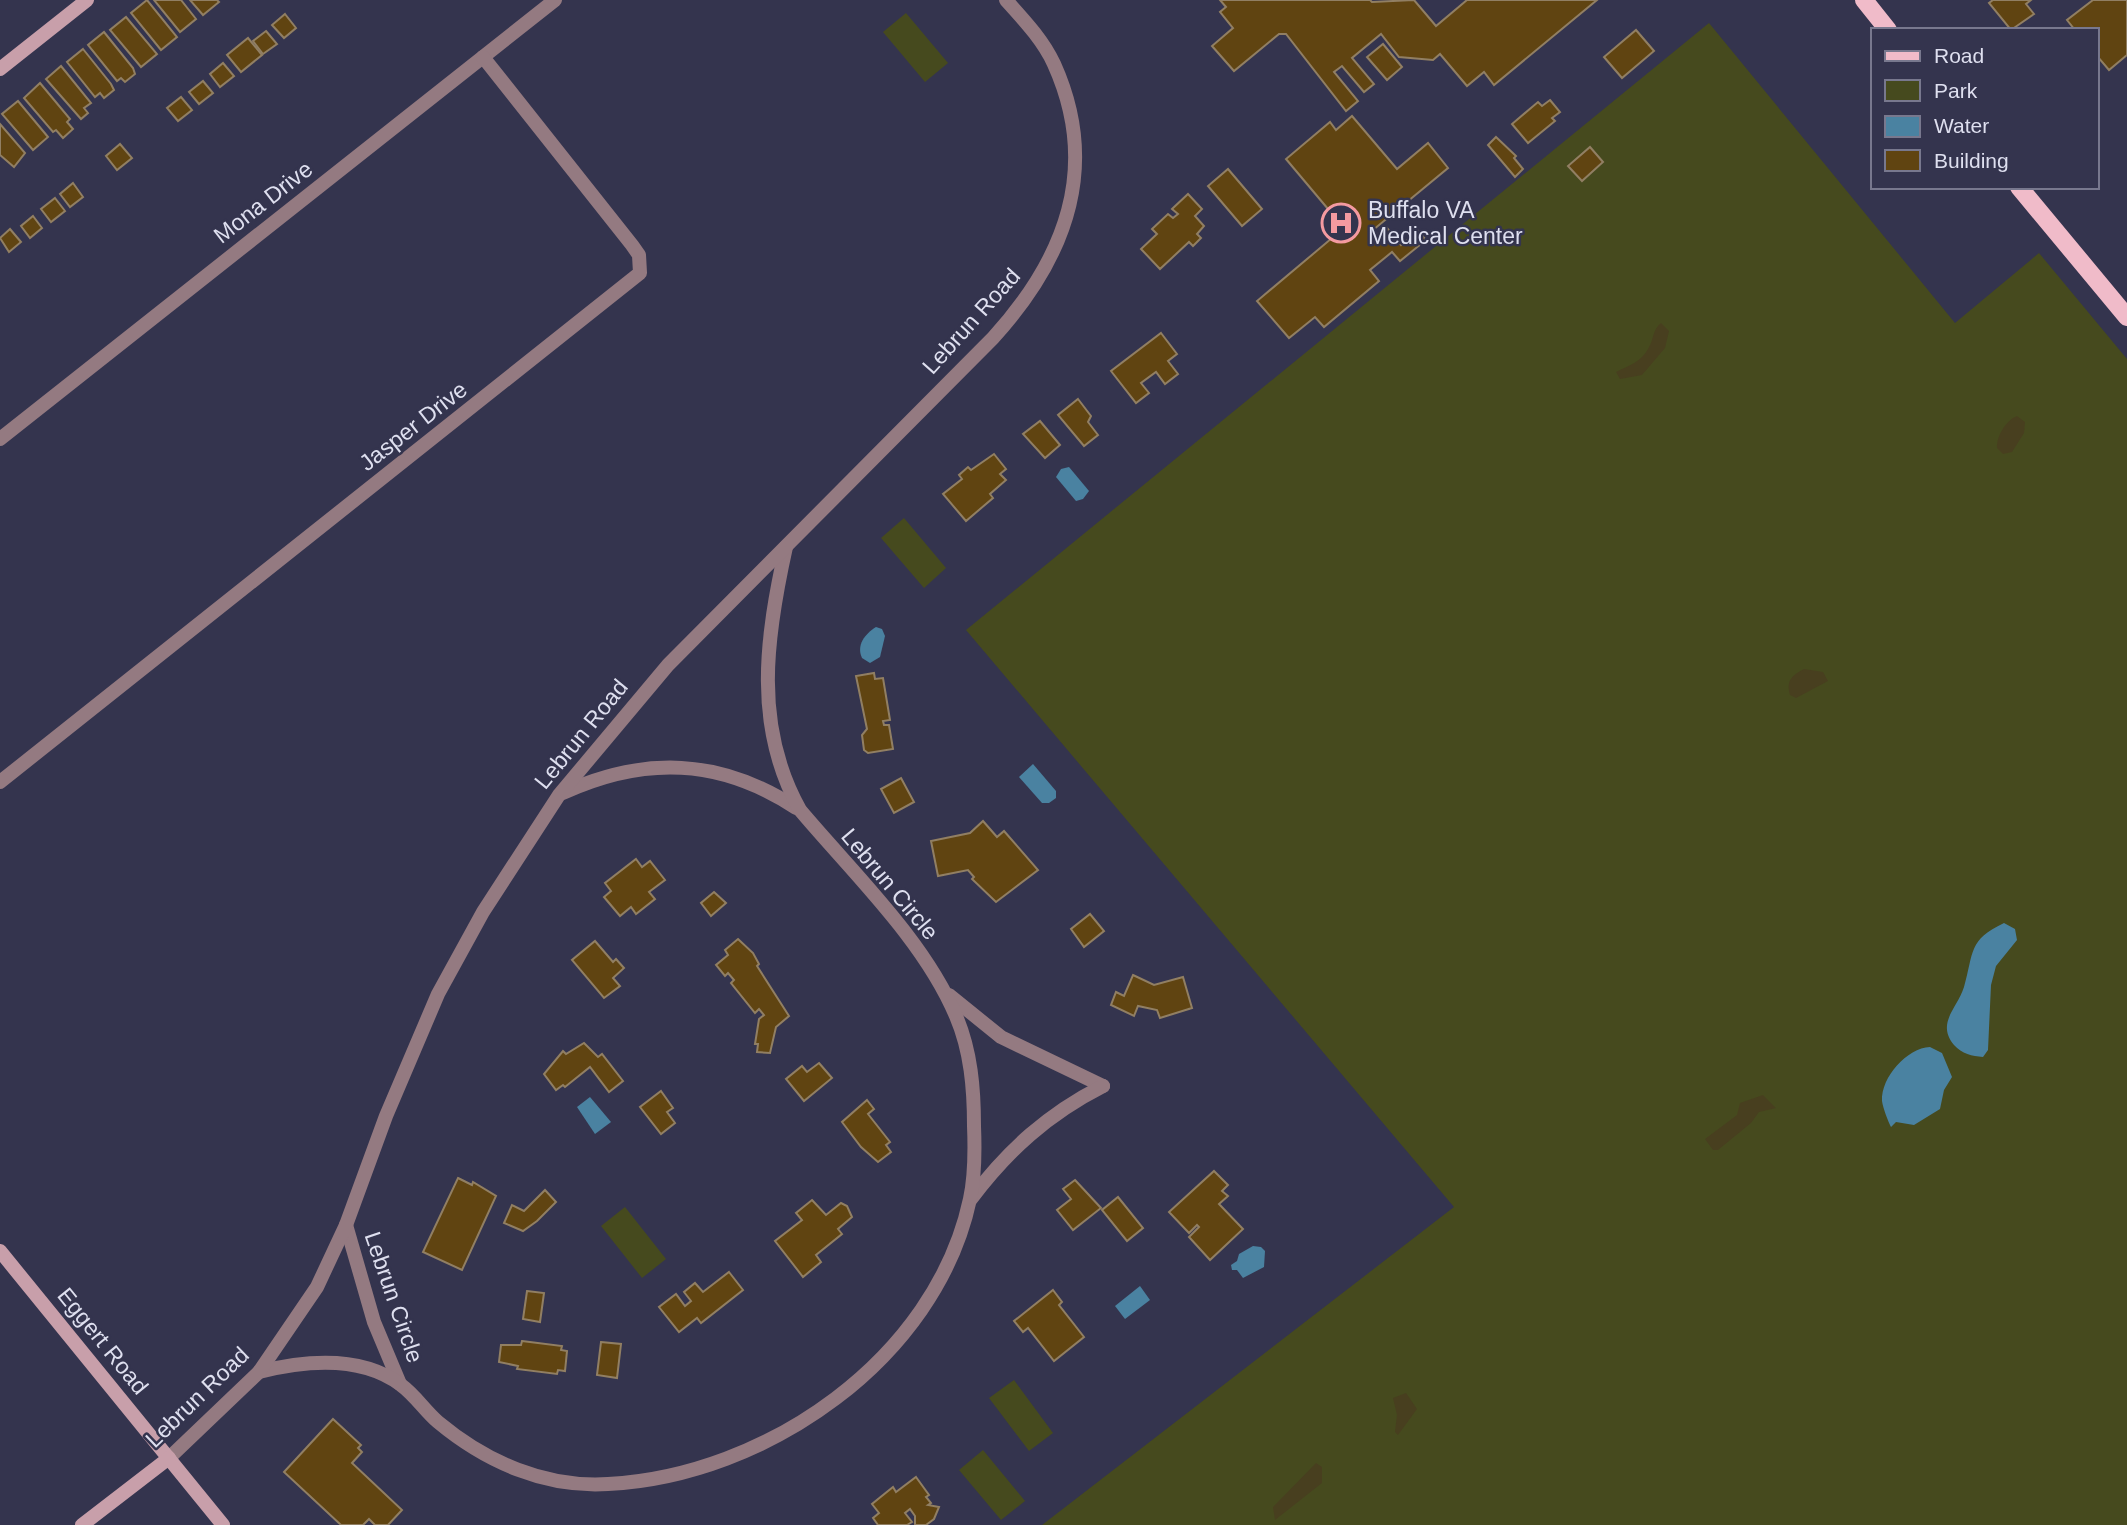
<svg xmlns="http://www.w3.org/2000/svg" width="2127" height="1525" viewBox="0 0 2127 1525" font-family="Helvetica,sans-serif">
  <rect width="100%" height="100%" fill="#34344e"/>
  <g fill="#464a1e">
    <path d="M906,13l42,50 -23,19 -42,-50z"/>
    <path d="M1709,23l246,300 84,-70 88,106v1166h-1085l412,-318 -488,-577z"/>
    <path d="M904,518l42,50 -22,20 -43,-50z"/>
    <path d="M625,1207l41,52 -24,19 -41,-52z"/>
    <path d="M1014,1380l39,53 -24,18 -40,-53z"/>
    <path d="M983,1450l42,51 -24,19 -42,-50z"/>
  </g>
  <g fill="#483f1f">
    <path d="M1661,323l8,8 -4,17 -23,27 -22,4 -4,-7c12,-6 25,-10 32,-23 6,-9 4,-19 13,-26z"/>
    <path d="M2017,416l8,6 -1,11 -12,19 -9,2 -6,-6c-1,-11 9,-28 20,-32z"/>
    <path d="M1804,669l19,3 5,9 -32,17 -6,-3c-4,-14 1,-19 14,-26z"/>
    <path d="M1763,1095l13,13 -17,4 -8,11 -33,27h-5l-8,-11 32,-24 3,-12z"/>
    <path d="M1406,1393l11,16 -19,26 -3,-3 2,-17 -4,-17z"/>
    <path d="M1316,1463l6,4v16l-47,37 -2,-13z"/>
  </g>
  <g fill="#4a82a1">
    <path d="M1069,467l20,24 -6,8 -7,2 -20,-24 5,-8z"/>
    <path d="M876,627l6,2 3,7 -5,21 -10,6 -8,-5c-6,-13 3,-24 14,-31z"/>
    <path d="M1033,764l23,27v7l-7,5h-7l-23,-26z"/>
    <path d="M2004,923l11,6 2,11 -21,26 -5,19 -3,65 -5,7c-11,-1 -21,-3 -29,-12 -18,-22 3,-36 10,-58 10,-35 4,-47 40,-64z"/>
    <path d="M1930,1047l12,6 10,24 -8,13 -4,19 -26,16 -18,-3 -5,5c-3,-6 -8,-19 -9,-26 -1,-24 25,-53 48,-54z"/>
    <path d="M590,1097l21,25 -16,12 -18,-27z"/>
    <path d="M1253,1246l8,1 4,4 -1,16 -21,11 -6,-8h-5l-1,-5 6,-4 2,-7z"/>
    <path d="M1140,1286l10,14 -25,19 -10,-13z"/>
  </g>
  <g fill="#604411" stroke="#917f63" stroke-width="2">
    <path d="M147,0l30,37 -16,13 -30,-37z"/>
    <path d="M154,0h27l15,19 -16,13z"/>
    <path d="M190,0h27l2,2 -16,13z"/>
    <path d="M1220,0h150l2,2 42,-2 22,26 31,-26h130l-103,85 -10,-13 -17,14 -27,-32 -7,6 -34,-3 -18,-23 -29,24 22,26 -10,8 -22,-26 -8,6 24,29 -12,10 -60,-77h-7l-45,37 -22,-25 21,-18 -13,-16 6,-5z"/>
    <path d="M1993,0h38l-5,4 8,10 -23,16 -22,-27z"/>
    <path d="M2093,0h34v55l-18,15 -12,-14v-26h-22l-8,-10z"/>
    <path d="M285,14l11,14 -12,10 -12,-13z"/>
    <path d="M126,17l31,37 -16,13 -31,-37z"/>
    <path d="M1636,30l18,21 -32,27 -18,-21z"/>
    <path d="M266,31l11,13 -14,10 -10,-13z"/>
    <path d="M104,32l29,36 2,6 -10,8 -4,-4 -4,3 -29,-36z"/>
    <path d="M248,38l14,17 -21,17 -14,-17z"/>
    <path d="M1383,44l19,23 -15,13 -20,-23z"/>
    <path d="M83,49l28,35 3,6 -10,8 -4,-5 -5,4 -28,-35z"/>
    <path d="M223,63l11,13 -14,11 -10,-13z"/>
    <path d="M61,66l30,37 -7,5 4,5 -7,6 -35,-40z"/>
    <path d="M203,81l10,12 -14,11 -10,-12z"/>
    <path d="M40,83l30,36 -3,3 6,7 -10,9 -7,-8 -3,2 -29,-34z"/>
    <path d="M181,97l11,13 -14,11 -11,-13z"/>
    <path d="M1550,100l10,12 -8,6 3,3 -27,22 -16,-19 26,-22 4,4z"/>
    <path d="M18,101l30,36 -15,13 -31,-36z"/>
    <path d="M1352,116l45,53 31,-26 20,25 -75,62 5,5 9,-7 14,17 17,-14 8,9 -26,21 -8,-9 -22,18 9,11 -55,46 -9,-10 -26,21 -32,-37 87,-73 -58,-69 44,-37 6,8z"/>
    <path d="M0,124l25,29 -11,14 -14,-12z"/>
    <path d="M1496,137l20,19 -2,2 9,11 -8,8 -27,-32z"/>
    <path d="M120,144l12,14 -15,12 -11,-14z"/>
    <path d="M1590,147l13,15 -21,19 -14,-15z"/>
    <path d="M1228,169l34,40 -20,17 -34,-40z"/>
    <path d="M73,183l10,14 -13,10 -10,-13z"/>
    <path d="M1188,194l14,15 -7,7 9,10 -7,8 4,4 -8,8 -4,-4 -29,27 -19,-20 16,-15 -5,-5 16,-15 5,4 5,-4 -6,-5z"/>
    <path d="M55,198l10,13 -14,11 -10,-13z"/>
    <path d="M33,216l9,12 -12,10 -9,-12z"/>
    <path d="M10,229l11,13 -12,10 -9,-14z"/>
    <path d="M1161,333l16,21 -9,7 10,13 -13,10 -9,-12 -15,11 8,10 -13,10 -25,-32z"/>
    <path d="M1078,399l13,17 -3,6 10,13 -14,11 -26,-31z"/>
    <path d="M1040,421l20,24 -15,13 -22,-24z"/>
    <path d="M994,454l12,15 -6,5 6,6 -16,14 3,4 -27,23 -23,-27 19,-15 -3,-4 9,-8 3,3z"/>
    <path d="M874,673l1,6 8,-1 7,42 -7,1 1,4h5l4,24 -25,4 -4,-3 -2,-15 5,-6 -11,-53z"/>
    <path d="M901,778l13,24 -20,11 -13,-24z"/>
    <path d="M983,821l14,16 7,-6 34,39 -42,32 -24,-23 2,-2 -6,-7 -30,6 -7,-35 39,-8z"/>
    <path d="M636,859l6,8 8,-6 15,19 -16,12 6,7 -19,15 -5,-7 -11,9 -16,-19 7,-6 -6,-8z"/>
    <path d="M714,892l12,11 -15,13 -10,-13z"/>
    <path d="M1090,914l14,17 -20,16 -13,-18z"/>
    <path d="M738,939l15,14 6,11 -2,2 32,50 -13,11 -6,26 -13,-1 1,-8h-3l4,-25 5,-4 -5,-6 -4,4 -24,-30 3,-3 -6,-7 -3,3 -9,-11 12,-10 -3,-5z"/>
    <path d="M595,941l18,21 3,-3 8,9 -11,10 7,8 -16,12 -32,-38z"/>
    <path d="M1133,975l21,10 29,-8 9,31 -32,10 -3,-8 -19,-4 -4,10 -23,-11 5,-13 8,4z"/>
    <path d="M584,1043l14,14 4,-3 21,27 -14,11 -19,-25 -25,20 -2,-2 -7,5 -12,-16 19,-23 3,3z"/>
    <path d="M819,1063l13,15 -28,23 -18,-22 16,-13 5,6z"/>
    <path d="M661,1091l12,17 -6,4 8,11 -14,11 -21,-27z"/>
    <path d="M867,1100l7,9 -6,5 22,28 -4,3 5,7 -13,10 -17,-15 -19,-25z"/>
    <path d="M1214,1171l14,14 -6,6 6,5 -9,8 24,25 -33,31 -21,-23 10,-10 -2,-2 -8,8 -20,-21z"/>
    <path d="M458,1178l14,7 1,-3 23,14 -34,74 -39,-18z"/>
    <path d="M1075,1180l26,28 -28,22 -16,-20 14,-11 -8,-10z"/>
    <path d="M545,1190l11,12 -19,19 -14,10 -19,-8 8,-18 12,6z"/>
    <path d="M1118,1197l25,31 -16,13 -25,-31z"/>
    <path d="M812,1200l14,15 15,-12 6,3 5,11 -14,12 4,5 -26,21 5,7 -18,15 -28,-36 27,-21 -6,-7z"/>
    <path d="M729,1272l14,18 -42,33 -4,-5 -18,14 -20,-25 17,-13 9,12 6,-5 -7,-9 11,-9 8,9z"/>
    <path d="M1053,1290l9,12 -3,3 25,32 -30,24 -26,-33 -5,4 -9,-11z"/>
    <path d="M527,1291l17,2 -4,29 -17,-3z"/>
    <path d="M522,1341l40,5 -1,4 6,1 -2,20 -7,-1 -1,4 -40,-5 1,-3 -19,-4 2,-17h20z"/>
    <path d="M601,1342l20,2 -4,34 -20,-3z"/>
    <path d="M333,1419l28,26 -3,3 4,4 -10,11 50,47 -14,15h-13l-6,-6 -6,6h-22l-57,-53z"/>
    <path d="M916,1477l13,18 -3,2 5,6 -3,2 11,2 -5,12 -8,6h-11v-9l-5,-7 -5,4 7,9 -5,3h-29l-5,-7 6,-5 -7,-9 21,-17 3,5z"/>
  </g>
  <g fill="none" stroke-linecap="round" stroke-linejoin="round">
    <g stroke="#947a81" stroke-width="14">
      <path d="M0,439l555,-439"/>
      <path d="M0,782l640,-509 -1,-18 -7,-10 -149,-188"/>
      <path d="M563,793c81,-37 157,-35 233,15"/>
      <path d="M949,995l52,42 102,49"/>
      <path d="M971,1199c37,-49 77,-85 132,-113"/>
      <path d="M346,1225l28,97 26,62"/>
      <path d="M259,1372c44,-11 102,-17 142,13 14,10 24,26 37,37 48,40 107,66 170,62 158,-8 328,-125 362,-285 5,-23 5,-49 4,-73 0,-37 -3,-75 -18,-110 -32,-76 -103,-143 -156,-206 -47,-84 -34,-173 -14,-263"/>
      <path d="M169,1458l90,-86 58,-85 29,-62 40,-109 52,-122 45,-82 76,-117 109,-130 325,-327c72,-79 108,-170 61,-274 -11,-24 -30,-44 -48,-64"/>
    </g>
    <g stroke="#c89faa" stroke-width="14">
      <path d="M0,69l87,-69"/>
      <path d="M0,1251l223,274"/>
      <path d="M82,1525l87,-67"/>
    </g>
    <g stroke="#f0bbc9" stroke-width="18">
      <path d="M1864,0l24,30"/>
      <path d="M2019,187l108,130"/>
    </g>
  </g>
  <defs>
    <symbol id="hospital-ring" viewBox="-11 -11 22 22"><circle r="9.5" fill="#34344e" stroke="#f49aa0" stroke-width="1.5"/><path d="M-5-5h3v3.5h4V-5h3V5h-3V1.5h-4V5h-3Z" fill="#f49aa0"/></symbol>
  </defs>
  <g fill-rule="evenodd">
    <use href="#hospital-ring" x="1319" y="201" width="44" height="44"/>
  </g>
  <g text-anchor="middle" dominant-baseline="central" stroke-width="5" stroke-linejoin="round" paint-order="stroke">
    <g font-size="23" fill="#dedfef" stroke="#34344e">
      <text transform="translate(263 202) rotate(-38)">Mona Drive</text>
      <text transform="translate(971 321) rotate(-48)">Lebrun Road</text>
      <text transform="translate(413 426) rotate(-38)">Jasper Drive</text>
      <text transform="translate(581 734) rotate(-51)">Lebrun Road</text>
      <text transform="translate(890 884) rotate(50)">Lebrun Circle</text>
      <text transform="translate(394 1297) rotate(71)">Lebrun Circle</text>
      <text transform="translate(103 1341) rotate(51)">Eggert Road</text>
      <text transform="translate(197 1397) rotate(-44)">Lebrun Road</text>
    </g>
    <g font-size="23" fill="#dedfef" stroke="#34344e" text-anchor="start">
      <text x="1368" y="210">Buffalo VA<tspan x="1368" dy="26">Medical Center</tspan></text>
    </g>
  </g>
  <rect x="1871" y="28" width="228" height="161" fill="#34344e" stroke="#78788e" stroke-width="2"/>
  <rect x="1885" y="51" width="35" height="10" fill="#f0bbc9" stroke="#78788e" stroke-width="2"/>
  <text x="1934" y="63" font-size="21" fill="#dedfef">Road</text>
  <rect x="1885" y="80" width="35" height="21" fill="#464a1e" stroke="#78788e" stroke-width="2"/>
  <text x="1934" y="98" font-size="21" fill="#dedfef">Park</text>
  <rect x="1885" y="116" width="35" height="21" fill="#4a82a1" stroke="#78788e" stroke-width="2"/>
  <text x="1934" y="133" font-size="21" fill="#dedfef">Water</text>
  <rect x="1885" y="150" width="35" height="21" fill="#604411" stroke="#78788e" stroke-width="2"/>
  <text x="1934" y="168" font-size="21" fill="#dedfef">Building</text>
</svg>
